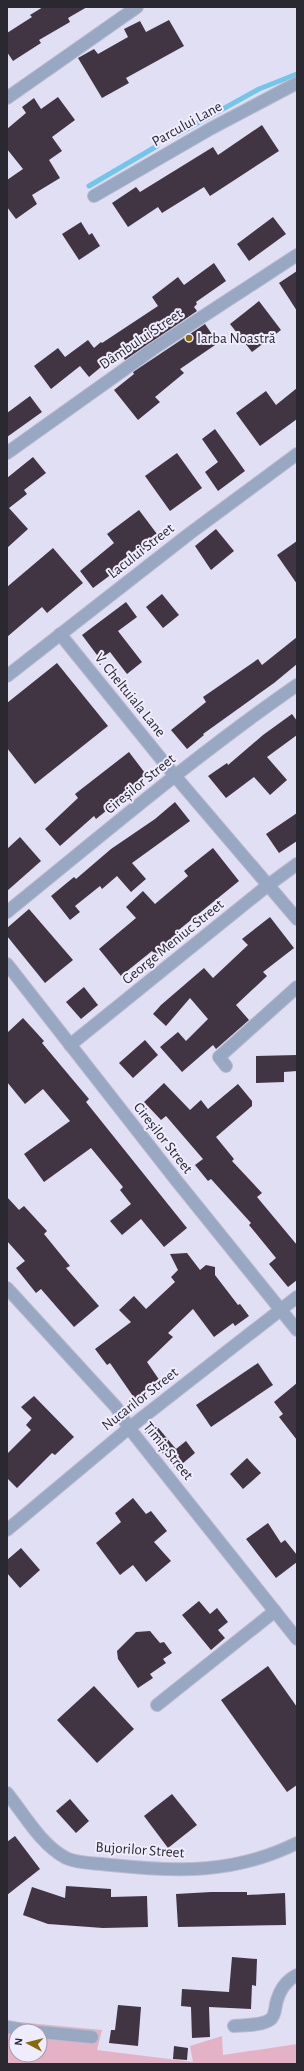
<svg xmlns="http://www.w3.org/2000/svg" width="304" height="2071" viewBox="0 0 304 2071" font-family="'Alegreya Sans',sans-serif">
  <rect width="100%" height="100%" fill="#e1dff4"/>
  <path fill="#e5b2c5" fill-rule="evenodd" d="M7,2021l95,9 -5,20 96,12 -3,-16 32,-10 1,19 74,-11v20h-290zM16,2031h24v24h-24z"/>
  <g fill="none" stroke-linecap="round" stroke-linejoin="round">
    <g stroke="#72c5eb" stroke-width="5">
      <path d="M176,135l83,-46 38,-15"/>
      <path d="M89,186l68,-40"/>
    </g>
  </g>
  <g fill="#423543">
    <path d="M43,7h44l-19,11 2,4 -31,18 2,3 -28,18 -6,-9v-19l25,-16 -2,-2z"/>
    <path d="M169,20l15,26 -58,32 3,5 -27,15 -24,-40 16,-9 4,5 30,-17 -4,-8 16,-8 6,11z"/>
    <path d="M58,97l17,23 -23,17 10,14 -13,9 11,18 -28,17 5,9 -21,15 -9,-12v-27l16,-11 -16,-20v-20l19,-16 -4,-6 12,-9 7,11z"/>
    <path d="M262,125l17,26 -69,45 -6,-9 -42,26 -4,-6 -30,20 -16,-24 24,-16 4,5 73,-45 5,8z"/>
    <path d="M273,217l13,17 -37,27 -12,-17z"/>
    <path d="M81,222l8,13 3,-2 8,13 -21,14 -17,-26z"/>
    <path d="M214,263l12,18 -30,21 1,2 -3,3 3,4 -72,49 -6,-8 -30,25 -9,-11 -29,23 -17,-23 24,-18 7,9 23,-17 6,8 7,-6 1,1 56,-37 -6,-9 26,-20 6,8z"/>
    <path d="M297,271v40l-18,-28z"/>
    <path d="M259,301l22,29 -29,22 -22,-28z"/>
    <path d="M205,324l13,19 -38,26 4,4 -29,24 5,5 -22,18 -24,-30 20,-16 -1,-2z"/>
    <path d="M297,388v31l-37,27 -24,-33 30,-22 10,14z"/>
    <path d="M30,396l12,16 -35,25v-24z"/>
    <path d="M215,429l30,42 -27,20 -13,-19 13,-10 -16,-23z"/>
    <path d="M177,453l25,35 -32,23 -25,-35z"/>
    <path d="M33,457l13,16 -22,17 3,4 -18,14 19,21 -21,19v-70z"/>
    <path d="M139,510l21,28 -67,50 -13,-17 34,-28 -7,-9z"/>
    <path d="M216,529l18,22 -23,19 -16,-24z"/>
    <path d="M297,541v43l-20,-29z"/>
    <path d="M53,548l30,35 -36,30 -5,-6 -35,30v-50z"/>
    <path d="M162,594l17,21 -16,13 -17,-21z"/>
    <path d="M126,602l11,15 -19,14 24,31 -15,12 -17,-22 -10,7 -18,-24z"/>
    <path d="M297,637v27l-23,19 -71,51 1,1 -17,14 -16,-19 35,-28 -3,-5 55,-38 4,6z"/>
    <path d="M57,663l51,63 -73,58 -28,-36v-45z"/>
    <path d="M292,714l5,7v14l-30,22 20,23 -17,15 -16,-18 -28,21 -18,-22 19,-13 1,2 35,-30z"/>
    <path d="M129,752l19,25 -52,42 -2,-3 -34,30 -15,-17 33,-31 -3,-4z"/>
    <path d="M175,802l15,19 -58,42 14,16 -15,13 -14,-16 -15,13 -2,-3 -25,20 5,6 -10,8 -19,-24 23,-19 2,2 35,-30 44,-30z"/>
    <path d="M297,813v28l-18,12 -13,-19z"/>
    <path d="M20,837l21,24 -34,30v-42z"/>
    <path d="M213,848l26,33 -64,52 3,3 -22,19 -4,-4 -31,25 -22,-27 37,-31 -10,-11 17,-16 12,13 33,-28 -4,-5z"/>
    <path d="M29,909l44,51 -28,23 -38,-47v-8z"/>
    <path d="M270,917l24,31 -31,24 4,4 -31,29 13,15 -33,29 -3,-4 -31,27 -22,-25 18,-15 8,9 22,-22 -18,-21 -24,28 -13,-12 8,-9 43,-37 9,10 35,-33 -6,-6z"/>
    <path d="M84,987l14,18 -17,14 -15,-17z"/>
    <path d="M23,1018l21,23 -2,2 47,56 -3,3 101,126 -23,19 -23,-28 -19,16 -12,-14 21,-17 -11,-14 3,-3 -32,-39 -47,34 -20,-28 46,-33 -27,-32 -18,15 -18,-22v-49z"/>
    <path d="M145,1040l13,15 -25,23 -14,-15z"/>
    <path d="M297,1055v16l-13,1v10l-28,1v-27z"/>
    <path d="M164,1083l26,27 11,-10 7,9 30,-25 14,17v5l-36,31 18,22 -2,2 30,32 -5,4 40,48v35l-9,7 -19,-23 7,-6 -27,-33 2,-2 -40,-44 -3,2 -13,-16 8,-6 -37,-43 -5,4 -17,-18z"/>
    <path d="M7,1197l12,13 5,-4 23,25 -3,3 26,32 -4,2 33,38 -25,21 -33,-38 -5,4 -20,-25 9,-7 -18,-20z"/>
    <path d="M187,1253l13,17 6,-5 9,2v8l23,30 2,-1 9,12 -14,10 -2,-3 -19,14 -21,-28 -25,24 5,4 -26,25 13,19 -25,18 -25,-36 -3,2 -12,-16 36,-27 -12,-12 15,-14 12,13 29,-27 -4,-5 7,-7 -8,-16z"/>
    <path d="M258,1363l15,22 -62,42 -15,-22z"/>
    <path d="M297,1383v57l-18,-23 4,-3 -9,-12z"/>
    <path d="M34,1396l40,41 -19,18 -3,-2 -35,35 -10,-10v-24l24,-24 -5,-5 6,-7 -11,-11z"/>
    <path d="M155,1424l21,25 10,-8 9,12 -19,16 -31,-37z"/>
    <path d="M247,1458l14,15 -18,16 -13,-15z"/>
    <path d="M133,1498l13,16 5,-3 16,20 -13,11 17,19 -25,21 -13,-17 -13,10 -24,-32 25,-21 -6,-9z"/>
    <path d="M268,1523l13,20 4,-3 12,15v7l-21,16 -30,-39z"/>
    <path d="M21,1548l19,22 -20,18 -13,-15v-13z"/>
    <path d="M199,1601l11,13 7,-6 11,14 -10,8 7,8 -14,12 -29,-35z"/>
    <path d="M150,1631l10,12 4,-1 8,11 -9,6 3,4 -16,11 3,4 -15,10 -20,-29 -1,-8 19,-19z"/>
    <path d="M268,1666l29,41v78l-10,7 -66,-92z"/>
    <path d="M94,1686l40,43 -37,34 -40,-43z"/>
    <path d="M172,1794l25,31 -29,23 -24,-32z"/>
    <path d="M70,1799l19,22 -13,12 -20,-22z"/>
    <path d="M15,1836l25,33 -33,26v-53z"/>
    <path d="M66,1886l45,3v8l36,-1 1,31 -45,1 -55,-4 -25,-9 9,-28 33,11z"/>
    <path d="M211,1892h36v3l38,-2 1,32 -108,2 -2,-33z"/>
    <path d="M232,1957l25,2 -1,27 -4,-1 -1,24 -42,-2 1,30 -18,1 -1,-31 -10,-1 1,-17 47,3z"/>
    <path d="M118,2005l23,2 -3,39 -29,-3 2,-13h4z"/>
    <path d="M174,2046l14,2 -1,12 -14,-1z"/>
  </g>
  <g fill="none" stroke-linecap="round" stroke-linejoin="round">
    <defs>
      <g id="minor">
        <path d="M7,98l130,-91"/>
        <path d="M94,196l116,-67 87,-46"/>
        <path d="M7,453l146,-104 144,-94"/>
        <path d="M60,634l115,142 122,143"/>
        <path d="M7,676l182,-142 108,-80"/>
        <path d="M7,912c95,-77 189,-157 290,-227"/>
        <path d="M7,964l169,216 121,150"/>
        <path d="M70,1045l197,-159 30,-22"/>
        <path d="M226,1066l-7,-9 78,-70"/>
        <path d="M7,1288l109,119 13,21 168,211"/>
        <path d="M7,1530l122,-102 168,-131"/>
        <path d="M157,1705l118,-94"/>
        <path d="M7,1793c17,21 34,52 59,65 13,6 30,5 45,7 66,7 124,9 186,-22"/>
        <path d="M234,2026c10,-1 28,0 37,-7 4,-4 4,-9 5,-15 3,-13 9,-23 21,-29"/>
        <path d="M7,2027l23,4"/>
        <path d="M40,2032l52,5"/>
      </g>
    </defs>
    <use href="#minor" stroke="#bcbbcd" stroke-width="14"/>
    <use href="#minor" stroke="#98a8c3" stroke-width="12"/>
  </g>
  <circle fill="#886b08" stroke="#efecfe" stroke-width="1.5" cx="189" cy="338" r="4"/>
  <g text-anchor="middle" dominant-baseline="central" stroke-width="4" stroke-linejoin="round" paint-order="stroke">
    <g font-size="15" fill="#2a2931" stroke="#efecfe">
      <text transform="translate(187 124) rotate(-29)">Parcului Lane</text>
      <text transform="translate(141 339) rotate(-34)">Dâmbului Street</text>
      <text transform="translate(141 551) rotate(-38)">Lacului Street</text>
      <text transform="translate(130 695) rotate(51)">V. Cheltuiala Lane</text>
      <text transform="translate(140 784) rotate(-39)">Cireșilor Street</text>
      <text transform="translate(173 942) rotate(-39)">George Meniuc Street</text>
      <text transform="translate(163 1138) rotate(52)">Cireșilor Street</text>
      <text transform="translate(140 1399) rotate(-38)">Nucarilor Street</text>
      <text transform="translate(168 1451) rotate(51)">Timiș Street</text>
      <text transform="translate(140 1850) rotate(4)">Bujorilor Street</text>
    </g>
    <g font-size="15" fill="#2a2931" stroke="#efecfe" text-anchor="start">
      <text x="197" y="338">Iarba Noastră</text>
    </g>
  </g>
  <rect width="304" height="2071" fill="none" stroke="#2a2931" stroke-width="16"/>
  <g transform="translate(28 2043) rotate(277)"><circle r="19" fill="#efecfe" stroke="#a09eac"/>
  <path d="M0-3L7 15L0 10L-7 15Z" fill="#886b08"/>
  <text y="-6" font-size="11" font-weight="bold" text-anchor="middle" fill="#2a2931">N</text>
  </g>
</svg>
